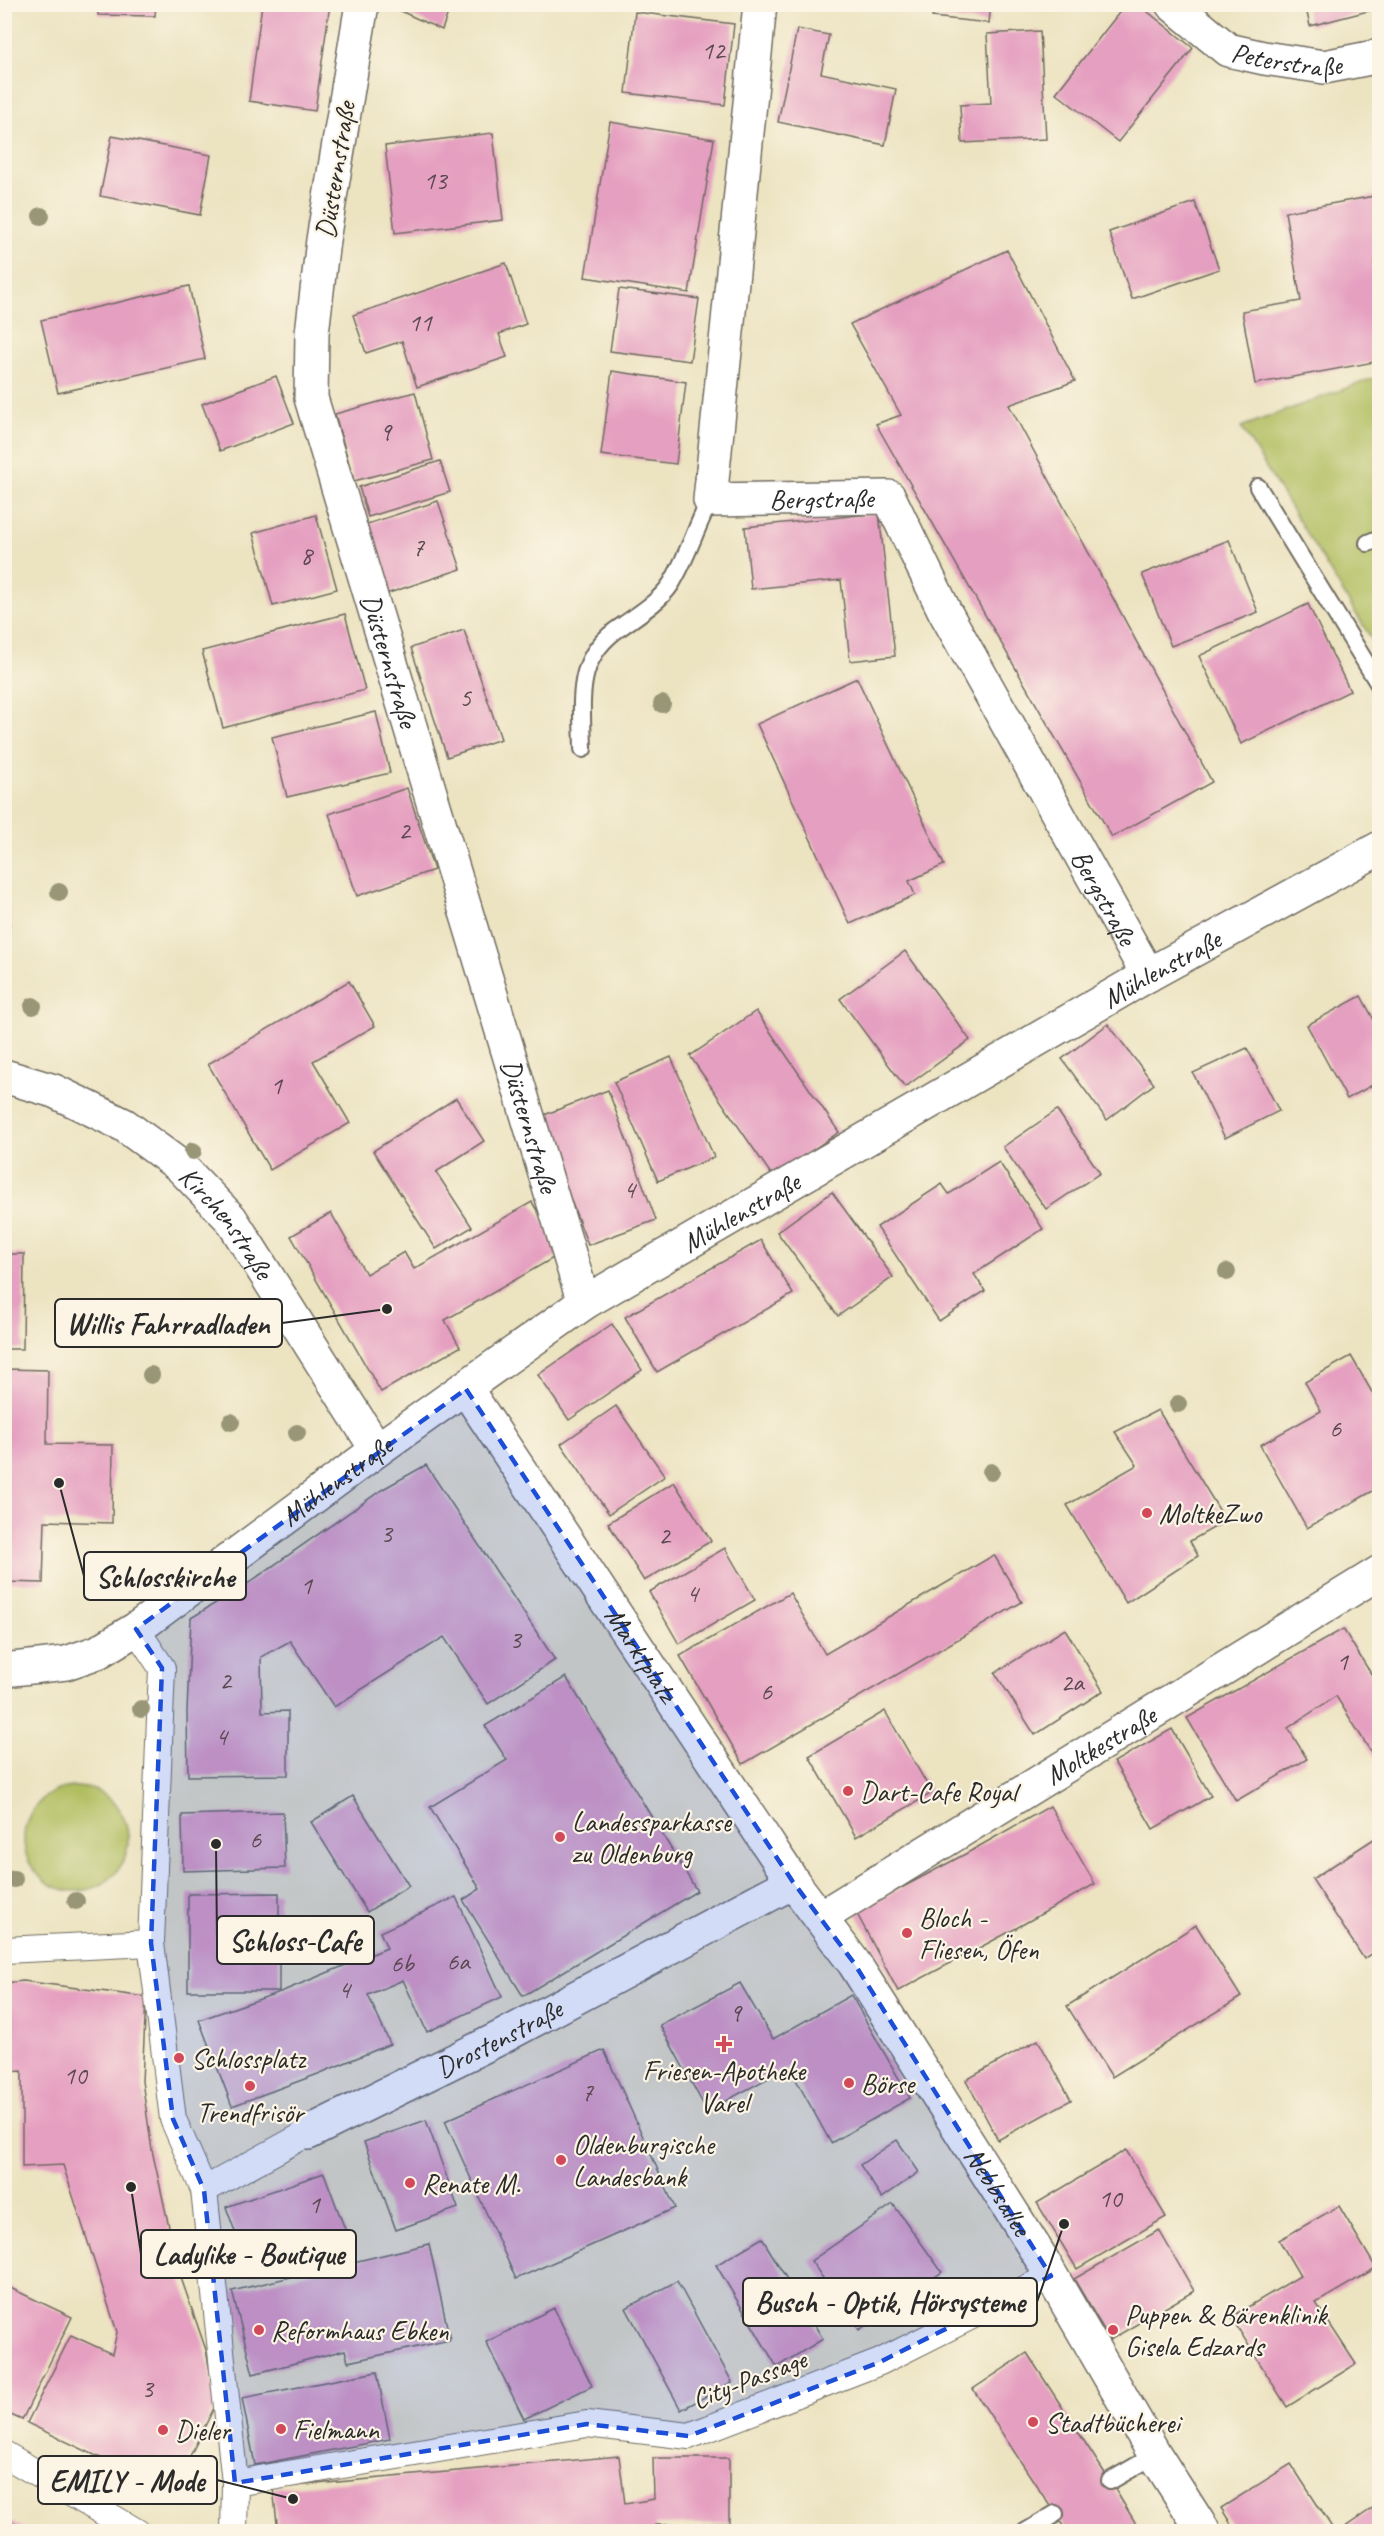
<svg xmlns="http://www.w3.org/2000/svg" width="1384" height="2536" viewBox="0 0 1384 2536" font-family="Caveat,sans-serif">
  <rect width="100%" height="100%" fill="#fcf5e5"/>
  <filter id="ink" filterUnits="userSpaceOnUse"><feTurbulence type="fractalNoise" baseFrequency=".0167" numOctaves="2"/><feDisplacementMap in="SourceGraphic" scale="12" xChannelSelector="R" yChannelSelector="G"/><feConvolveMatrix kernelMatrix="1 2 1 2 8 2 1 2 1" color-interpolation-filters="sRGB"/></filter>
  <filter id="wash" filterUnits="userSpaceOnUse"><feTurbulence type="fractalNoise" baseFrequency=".008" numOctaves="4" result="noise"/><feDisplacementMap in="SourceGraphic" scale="24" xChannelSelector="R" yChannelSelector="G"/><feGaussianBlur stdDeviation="1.35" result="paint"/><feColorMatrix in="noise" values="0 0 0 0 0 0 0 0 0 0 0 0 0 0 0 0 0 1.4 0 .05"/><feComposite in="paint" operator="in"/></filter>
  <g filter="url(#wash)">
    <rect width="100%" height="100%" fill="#ece3c1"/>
    <g fill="#b1be61" stroke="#6e7446" stroke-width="1.5">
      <path d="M1379,376v275l-138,-224z"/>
      <circle cx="76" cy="1839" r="52"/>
    </g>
    <g id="blocks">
      <g fill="#e59fc0">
        <path d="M98,4h58l-1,12 -57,-1z"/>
        <path d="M262,4h68l-15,107 -66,-10z"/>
        <path d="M385,4h66l-9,26z"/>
        <path d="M933,4h58l-2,19 -57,-6z"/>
        <path d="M1126,4h12l55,44 -75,94 -62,-49z"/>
        <path d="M1305,4h75v4l-70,18z"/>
        <path d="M635,12l99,12 -9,81 -99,-12z"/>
        <path d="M797,29l32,6 -8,38 75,16 -11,56 -107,-23z"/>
        <path d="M1040,31l6,108 -84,4 -2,-38 31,-2 -4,-69z"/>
        <path d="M610,122l104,17 -25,154 -104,-16z"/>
        <path d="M493,133l10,87 -108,13 -10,-87z"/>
        <path d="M112,136l99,19 -11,60 -100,-19z"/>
        <path d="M1380,195v66l-6,1 6,31v68l-125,23 -13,-73 59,-10 -16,-89z"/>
        <path d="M1195,202l24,67 -87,30 -23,-67z"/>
        <path d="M1007,250l68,131 -66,24 203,377 -100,55 -236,-413 25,-9 -51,-91z"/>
        <path d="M506,263l20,61 -27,10 8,23 -90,30 -15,-46 -36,12 -13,-38z"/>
        <path d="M189,286l16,73 -147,34 -17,-73z"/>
        <path d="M619,289l80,10 -9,62 -80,-10z"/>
        <path d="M612,371l74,11 -10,82 -75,-9z"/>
        <path d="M276,376l18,47 -74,28 -18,-47z"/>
        <path d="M415,392l18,68 -79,21 -19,-67z"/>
        <path d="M440,461l10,31 -82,25 -9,-30z"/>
        <path d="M438,501l23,68 -78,26 -22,-69z"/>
        <path d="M879,513l16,143 -45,5 -9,-81 -90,9 -6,-62z"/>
        <path d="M316,515l21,74 -64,17 -20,-73z"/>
        <path d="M1229,540l29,72 -87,34 -29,-72z"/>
        <path d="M1308,604l42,87 -109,53 -42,-88z"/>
        <path d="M345,614l20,76 -142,38 -21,-77z"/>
        <path d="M464,630l37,109 -54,18 -36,-109z"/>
        <path d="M857,678l87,187 -35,16 6,14 -65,29 -93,-200z"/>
        <path d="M376,712l14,61 -103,24 -15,-60z"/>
        <path d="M407,788l27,82 -77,26 -28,-82z"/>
        <path d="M4,911h6l-4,125h-2z"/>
        <path d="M905,951l65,89 -65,47 -65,-88z"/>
        <path d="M349,981l26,45 -62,35 37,62 -80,47 -62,-106z"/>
        <path d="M1361,996l19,35v50l-33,18 -40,-74z"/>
        <path d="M756,1011l83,121 -66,45 -83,-121z"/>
        <path d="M1108,1024l46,60 -47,36 -45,-61z"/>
        <path d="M1247,1048l32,63 -54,27 -32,-65z"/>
        <path d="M671,1057l43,100 -56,24 -44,-99z"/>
        <path d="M608,1090l48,130 -68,25 -49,-128z"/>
        <path d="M456,1098l28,43 -48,31 36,55 -36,22 -63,-98z"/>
        <path d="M1057,1110l43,63 -54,36 -43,-62z"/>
        <path d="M999,1162l44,67 -69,45 11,17 -46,30 -62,-94 65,-43 7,10z"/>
        <path d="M832,1192l61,85 -55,39 -61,-84z"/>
        <path d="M532,1202l30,51 -117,67 15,27 -79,45 -90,-156 40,-23 35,61 38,-22 10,17z"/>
        <path d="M761,1240l32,54 -136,78 -32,-55z"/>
        <path d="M4,1254h20l-1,95h-19z"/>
        <path d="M612,1324l30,46 -73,50 -31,-45z"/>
        <path d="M1351,1356l29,50v81l-73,41 -47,-83 61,-34 -16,-29z"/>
        <path d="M4,1369l44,1 -1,74 66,1 -1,78 -67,-2 -2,62 -39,-1z"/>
        <path d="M616,1406l49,70 -56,38 -48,-70z"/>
        <path d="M1158,1410l68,111 -36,20 8,15 -72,47 -59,-98 70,-40 -22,-33z"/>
        <path d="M426,1465l129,195 -67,44 -44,-67 -110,70 -44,-66 -29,16 1,55 26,-1v64l-100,1 -1,-64 4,-94 56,-34 136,-95z"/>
        <path d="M674,1482l37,59 -67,40 -36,-58z"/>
        <path d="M725,1548l30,52 -76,44 -30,-52z"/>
        <path d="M994,1555l28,47 -279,162 -63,-108 110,-63 35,61z"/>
        <path d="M1065,1629l38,62 -68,44 -40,-62z"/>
        <path d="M1343,1629l37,59v70l-4,2 -40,-64 -48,32 19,31 -71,42 -49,-83z"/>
        <path d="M566,1677l131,214 -174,105 -60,-96 17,-11 -50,-82 77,-47 -22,-34z"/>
        <path d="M885,1711l47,82 -76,44 -47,-81z"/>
        <path d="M1172,1729l39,67 -58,33 -39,-67z"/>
        <path d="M353,1796l56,90 -42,26 -56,-90z"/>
        <path d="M1050,1806l45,78 -84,47 -113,60 -42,-79 113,-60z"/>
        <path d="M283,1812l2,56 -102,3 -1,-56z"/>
        <path d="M1380,1835v114l-16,10 -52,-80z"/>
        <path d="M279,1893v98h-91v-97z"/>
        <path d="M456,1897l46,100 -75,35 -24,-52 -35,15 22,49 -72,30 -86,32 -33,-86 84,-29 104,-43 -7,-16z"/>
        <path d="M1196,1925l45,72 -129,80 -45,-71z"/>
        <path d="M23,1981l123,16 -4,84 10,69 27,122 27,78 10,54 -44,88 -145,-69 44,-88 41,19 5,-22 -54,-167 -41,2v-96l-18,1v-89z"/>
        <path d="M740,1983l33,56 78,-44 59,103 -79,45 -42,-76 -82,44 -47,-86z"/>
        <path d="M1038,2040l33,60 -73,40 -32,-60z"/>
        <path d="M604,2050l71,158 -159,71 -71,-158z"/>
        <path d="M426,2120l32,88 -62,22 -32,-88z"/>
        <path d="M897,2140l22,32 -37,26 -22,-33z"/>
        <path d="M1126,2150l40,67 -89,52 -40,-66z"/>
        <path d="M324,2173l25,67 -98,35 -25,-68z"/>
        <path d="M893,2204l49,68 -83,58 -48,-69z"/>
        <path d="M1339,2206l37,62 -60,35 40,61 -69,43 -56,-90 69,-41 -21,-36z"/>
        <path d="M1159,2230l35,61 -84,49 -36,-61z"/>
        <path d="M762,2238l61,101 -46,28 -61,-102z"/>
        <path d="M429,2244l21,96 -102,22 -3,-12 -92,24 -21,-83z"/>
        <path d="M677,2281l55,101 -51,28 -55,-102z"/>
        <path d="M4,2285l68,32 -50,103 -18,-8z"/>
        <path d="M554,2308l38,78 -68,33 -38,-77z"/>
        <path d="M1027,2353l83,128 31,51h-74l-94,-143z"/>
        <path d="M377,2372l13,67 -135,26 -13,-67z"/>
        <path d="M619,2456l6,48 29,-5 -1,-41h76v65l-74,2 1,7h-378l-5,-44z"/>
        <path d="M1291,2464l44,68h-99l-15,-24z"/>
        <path d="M1377,2505l3,4v23h-42z"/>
        <path d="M4,2517l25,15h-25z"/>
      </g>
    </g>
  </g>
  <g filter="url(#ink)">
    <use href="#blocks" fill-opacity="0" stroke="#6f6b60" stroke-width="1.5"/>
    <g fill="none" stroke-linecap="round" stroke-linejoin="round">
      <defs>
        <g id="service">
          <path d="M1258,487l122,199"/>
          <path d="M1368,543l12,-5"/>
          <path d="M583,749c-1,-51 -9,-92 39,-123 17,-12 38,-25 49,-42 16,-26 25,-57 39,-84"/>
          <path d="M1110,2481l45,-26"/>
          <path d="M1025,2532l30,-18"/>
        </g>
        <g id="pedestrian">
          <path d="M136,1629l26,39 -11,275 22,176 31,71 31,293 -1,49"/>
          <path d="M4,1950l147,-7"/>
          <path d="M204,2190l104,-57"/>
          <path d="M4,2454l133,78"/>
          <path d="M235,2483l352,-59 102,12 191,-74 171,-86"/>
        </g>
        <g id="minor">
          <path id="s1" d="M362,4l-39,236 -11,93 -1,65 273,905"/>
          <path id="s2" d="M760,4l-50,496 179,-3 56,115 203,363"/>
          <path id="s3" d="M1172,4l56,46 36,8 60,9 56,-11"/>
          <path id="s4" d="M4,1076l50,15 70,34 56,41 51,53 146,231"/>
          <path id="s5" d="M466,1389l327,493 61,81 187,295 114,197 49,77"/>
          <path id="s6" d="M821,1917l559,-345"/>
          <path id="s7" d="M308,2133l190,-94 295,-157"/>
        </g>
        <g id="tertiary">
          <path id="s8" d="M4,1670l62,-7 32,-11 38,-23 241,-179 207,-147 564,-328 232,-127"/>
        </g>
      </defs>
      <use href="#service" stroke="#6f6b60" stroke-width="20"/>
      <use href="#pedestrian" stroke="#6f6b60" stroke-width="28"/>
      <use href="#minor" stroke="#6f6b60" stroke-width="36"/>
      <use href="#tertiary" stroke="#6f6b60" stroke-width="36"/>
      <use href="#service" stroke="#fff" stroke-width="16"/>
      <use href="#pedestrian" stroke="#fff" stroke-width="26"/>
      <use href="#minor" stroke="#fff" stroke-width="33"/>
      <use href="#tertiary" stroke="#fff" stroke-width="33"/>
    </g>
    <g fill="#989677">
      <circle cx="41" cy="216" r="9"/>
      <circle cx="662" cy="704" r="9"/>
      <circle cx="59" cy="892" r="9"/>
      <circle cx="33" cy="1006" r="9"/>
      <circle cx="193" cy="1151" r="9"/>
      <circle cx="1227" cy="1272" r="9"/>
      <circle cx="151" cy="1375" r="9"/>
      <circle cx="1178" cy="1404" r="9"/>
      <circle cx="231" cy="1422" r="9"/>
      <circle cx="297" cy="1433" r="9"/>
      <circle cx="991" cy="1472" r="9"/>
      <circle cx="141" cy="1709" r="9"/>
      <circle cx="14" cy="1879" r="9"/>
      <circle cx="76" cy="1901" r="9"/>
    </g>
  </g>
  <path fill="#1d4ed8" fill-opacity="0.2" stroke="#1d4ed8" stroke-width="4.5" stroke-dasharray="12 8" stroke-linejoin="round" d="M466,1389l327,493 61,81 197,313 -171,86 -191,74 -102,-12 -352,59 -31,-293 -31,-71 -22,-176 11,-275 -26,-39z"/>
  <g fill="#d1495b" stroke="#fcf5e5" stroke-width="2">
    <circle cx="1147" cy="1513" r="6"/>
    <circle cx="848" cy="1791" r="6"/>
    <circle cx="560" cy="1837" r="6"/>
    <circle cx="907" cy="1933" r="6"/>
    <path d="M721 2035h6v6h6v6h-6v6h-6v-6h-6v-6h6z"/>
    <circle cx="179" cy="2058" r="6"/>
    <circle cx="849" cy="2083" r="6"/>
    <circle cx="250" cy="2086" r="6"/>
    <circle cx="561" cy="2160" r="6"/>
    <circle cx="410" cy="2183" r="6"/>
    <circle cx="259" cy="2330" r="6"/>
    <circle cx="1113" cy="2330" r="6"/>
    <circle cx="1033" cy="2422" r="6"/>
    <circle cx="281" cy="2429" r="6"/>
    <circle cx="163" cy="2430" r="6"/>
  </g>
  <g text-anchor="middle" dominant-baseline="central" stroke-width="4.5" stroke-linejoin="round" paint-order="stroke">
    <g font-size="26" fill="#5a4850">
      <text x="713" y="50">12</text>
      <text x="435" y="180">13</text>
      <text x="420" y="322">11</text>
      <text x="385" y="431">9</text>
      <text x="418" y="547">7</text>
      <text x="306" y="555">8</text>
      <text x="465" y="697">5</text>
      <text x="404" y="830">2</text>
      <text x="276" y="1085">1</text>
      <text x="629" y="1189">4</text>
      <text x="1335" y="1428">6</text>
      <text x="386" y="1533">3</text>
      <text x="664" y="1535">2</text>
      <text x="306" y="1585">1</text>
      <text x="692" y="1593">4</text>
      <text x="515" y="1639">3</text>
      <text x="1342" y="1661">1</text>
      <text x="225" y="1680">2</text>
      <text x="1072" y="1682">2a</text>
      <text x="766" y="1691">6</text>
      <text x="221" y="1736">4</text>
      <text x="255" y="1839">6</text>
      <text x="458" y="1961">6a</text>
      <text x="402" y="1963">6b</text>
      <text x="344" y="1989">4</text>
      <text x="735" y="2012">9</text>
      <text x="75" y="2075">10</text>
      <text x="587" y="2092">7</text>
      <text x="1110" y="2198">10</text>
      <text x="314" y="2204">1</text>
      <text x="147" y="2388">3</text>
    </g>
    <g font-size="28" fill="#2b2b2b" stroke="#fcf5e5">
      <text stroke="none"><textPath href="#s3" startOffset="132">Peterstraße</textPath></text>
      <text transform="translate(335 170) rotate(-81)">Düsternstraße</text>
      <text stroke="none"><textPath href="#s2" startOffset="610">Bergstraße</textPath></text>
      <text stroke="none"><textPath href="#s1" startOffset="672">Düsternstraße</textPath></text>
      <text stroke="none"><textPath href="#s2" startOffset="1132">Bergstraße</textPath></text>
      <text stroke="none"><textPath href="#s8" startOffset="1362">Mühlenstraße</textPath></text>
      <text stroke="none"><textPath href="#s1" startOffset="1158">Düsternstraße</textPath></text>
      <text stroke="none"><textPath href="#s8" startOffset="876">Mühlenstraße</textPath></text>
      <text stroke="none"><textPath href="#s4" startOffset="273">Kirchenstraße</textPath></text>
      <text stroke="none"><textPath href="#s8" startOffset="390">Mühlenstraße</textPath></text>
      <text stroke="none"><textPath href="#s5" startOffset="318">Marktplatz</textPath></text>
      <text stroke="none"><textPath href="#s6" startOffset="328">Moltkestraße</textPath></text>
      <text stroke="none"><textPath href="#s7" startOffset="213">Drostenstraße</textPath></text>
      <text stroke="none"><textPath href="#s5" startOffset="963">Nebbsallee</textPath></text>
      <text transform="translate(749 2379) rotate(-21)">City-Passage</text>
    </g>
    <g font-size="28" fill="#2b2b2b" stroke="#fcf5e5" text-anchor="start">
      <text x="1159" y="1513">MoltkeZwo</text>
      <text x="860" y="1791">Dart-Cafe Royal</text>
      <text x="572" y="1821">Landessparkasse<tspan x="572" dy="32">zu Oldenburg</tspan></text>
      <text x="919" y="1917">Bloch -<tspan x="919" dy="32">Fliesen, Öfen</tspan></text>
      <text x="191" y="2058">Schlossplatz</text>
      <text x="724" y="2070" text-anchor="middle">Friesen-Apotheke<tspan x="724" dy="32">Varel</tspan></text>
      <text x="861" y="2083">Börse</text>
      <text x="250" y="2112" text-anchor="middle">Trendfrisör</text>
      <text x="573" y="2144">Oldenburgische<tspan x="573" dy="32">Landesbank</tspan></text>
      <text x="422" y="2183">Renate M.</text>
      <text x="1125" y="2314">Puppen &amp; Bärenklinik<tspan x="1125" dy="32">Gisela Edzards</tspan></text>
      <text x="271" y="2330">Reformhaus Ebken</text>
      <text x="1045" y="2422">Stadtbücherei</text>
      <text x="293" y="2429">Fielmann</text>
      <text x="175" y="2430">Dieler</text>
    </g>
  </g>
  <path fill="none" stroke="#2b2b2b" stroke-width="2" d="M387 1309L282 1323M59 1483L84 1576M216 1844L217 1940M131 2187L141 2254M1064 2224L1037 2302M293 2499L217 2480"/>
  <g fill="#2b2b2b" stroke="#fcf5e5" stroke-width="2">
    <circle cx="387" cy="1309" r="6"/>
    <circle cx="59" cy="1483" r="6"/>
    <circle cx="216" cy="1844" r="6"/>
    <circle cx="131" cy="2187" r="6"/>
    <circle cx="1064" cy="2224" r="6"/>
    <circle cx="293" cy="2499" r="6"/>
  </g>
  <g fill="#fcf5e5" stroke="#2b2b2b" stroke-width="2">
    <rect x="55" y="1299" width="227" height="48" rx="6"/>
    <rect x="84" y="1552" width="162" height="48" rx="6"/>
    <rect x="217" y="1916" width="157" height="48" rx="6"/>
    <rect x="141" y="2230" width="215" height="48" rx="6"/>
    <rect x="743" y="2278" width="294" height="48" rx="6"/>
    <rect x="38" y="2456" width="179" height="48" rx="6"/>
  </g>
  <g font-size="30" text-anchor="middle" font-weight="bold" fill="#2b2b2b">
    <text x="168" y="1334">Willis Fahrradladen</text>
    <text x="165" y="1587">Schlosskirche</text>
    <text x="295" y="1951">Schloss-Cafe</text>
    <text x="249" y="2264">Ladylike - Boutique</text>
    <text x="890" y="2312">Busch - Optik, Hörsysteme</text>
    <text x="127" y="2491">EMILY - Mode</text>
  </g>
  <rect width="1384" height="2536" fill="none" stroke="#fcf5e5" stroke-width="24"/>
</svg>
